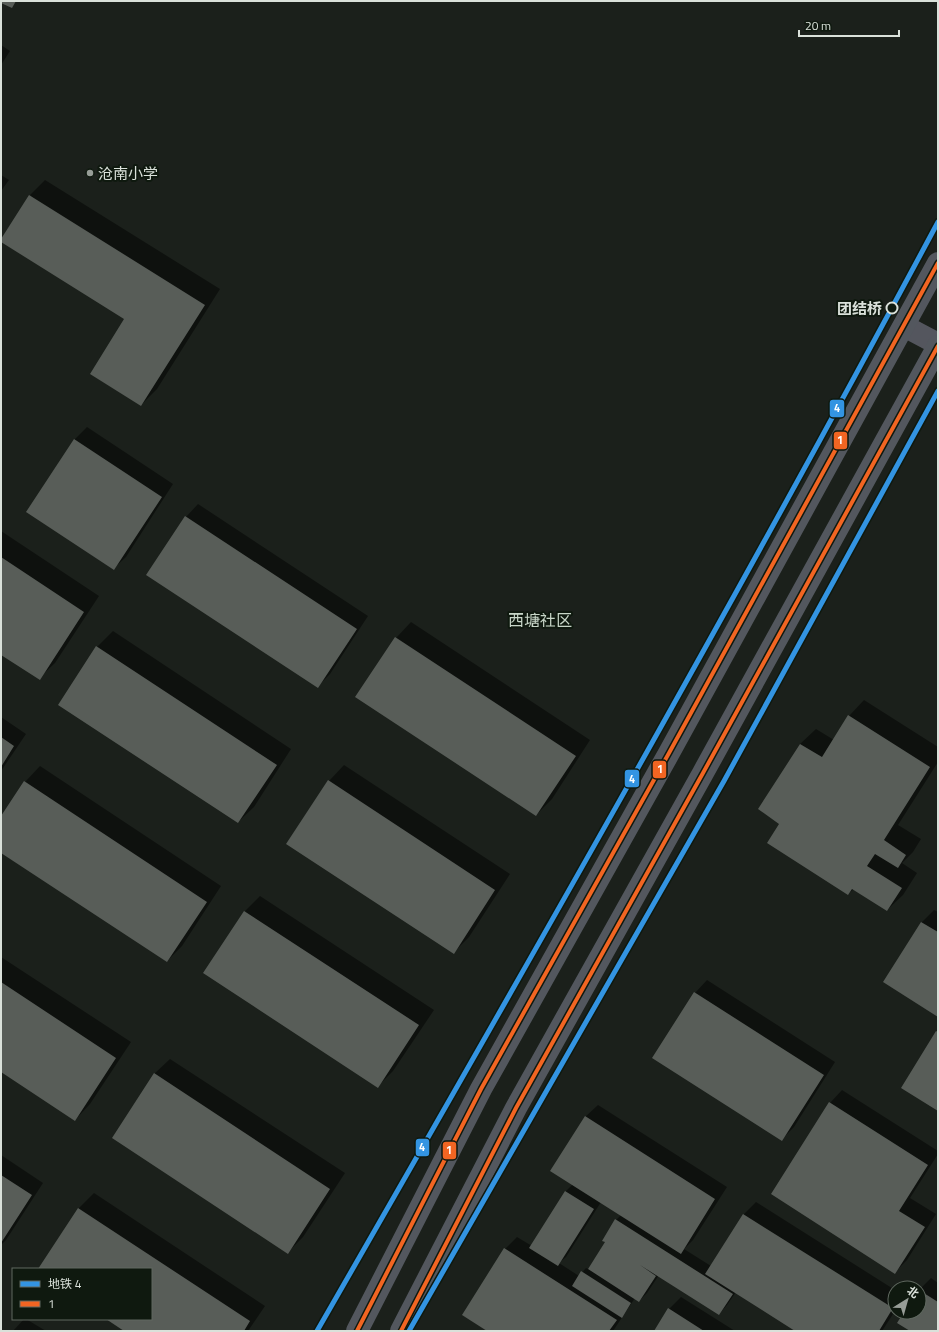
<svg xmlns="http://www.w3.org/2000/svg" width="939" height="1332" font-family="'Titillium Web','Noto Sans SC',sans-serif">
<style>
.shadow{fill:#0007;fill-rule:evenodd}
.building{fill:#585d58}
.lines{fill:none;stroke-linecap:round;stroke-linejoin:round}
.minor{stroke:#54565e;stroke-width:22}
.major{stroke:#53575e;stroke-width:22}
.bus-1-casing{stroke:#0f190f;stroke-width:7}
.bus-1{stroke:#f26522;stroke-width:4}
.metro-1-casing{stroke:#0f190f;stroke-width:8}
.metro-1{stroke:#3394e2;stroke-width:5}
.poi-dot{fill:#979d97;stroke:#0f190f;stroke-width:1.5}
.stop-dot{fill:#0f190f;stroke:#dae1da;stroke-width:2}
.labels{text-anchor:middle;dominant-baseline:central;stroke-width:4;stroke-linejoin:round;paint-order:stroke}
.poi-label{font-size:15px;fill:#dae1da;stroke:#0f190f;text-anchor:start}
.stop-label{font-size:15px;font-weight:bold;fill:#dae1da;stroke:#0f190f;text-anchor:end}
.neighbourhood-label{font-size:16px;fill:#c8d6c8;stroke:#0f190f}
.line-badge{stroke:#0f190f;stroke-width:1.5}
.badge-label{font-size:11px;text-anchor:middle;font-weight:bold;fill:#fff}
</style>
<rect width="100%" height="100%" fill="#1b201b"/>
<!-- shadow -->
<path class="shadow" d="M1,45L10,51L1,65Z
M1,175L9,180L1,191Z
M45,180L220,289L157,389L141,405L126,318L30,195Z
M87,427L173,484L126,557L113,569L27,512L75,439Z
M198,504L368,616L330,674L318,686L186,517Z
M1,531L99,596L55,663L39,678L1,653Z
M411,622L590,740L552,799L536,815L396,638Z
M113,631L291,749L254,807L238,822L97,647Z
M864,700L938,747V762L898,825L921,839L913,852L902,863L917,873L903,895L887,910L854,889L848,894L781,823L800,744L816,729L834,740L849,716Z
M1,717L26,734L1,771Z
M344,765L510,874L469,937L454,952L288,844L329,781Z
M40,766L221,886L182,946L167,961L1,852V818L25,782Z
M260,896L434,1010L393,1071L377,1087L245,911Z
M934,910L938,912V1016L884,982L922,922Z
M1,957L131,1042L90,1104L75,1120L1,1071Z
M707,980L835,1062L794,1127L782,1139L654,1058L695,993Z
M170,1059L345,1173L303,1237L288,1252L154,1074Z
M842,1090L938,1151V1154L910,1198L936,1214L907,1260L895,1272L773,1193L830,1103Z
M598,1105L727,1187L693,1240L684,1249L711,1266L744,1214L756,1202L895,1290V1311L882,1331H797L736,1292L727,1305L719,1314L659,1275L647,1293L639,1301L635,1298L613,1331H489L463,1315L505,1249L517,1237L532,1246L566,1191L573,1184L585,1117ZM601,1202L621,1215L616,1220L606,1242L588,1269L586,1268L579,1276L559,1263L566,1257Z
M1,1155L43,1183L6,1240L1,1245Z
M94,1193L265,1306L248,1331H126L107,1319H151V1269H39L78,1209Z
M931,1278L938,1283V1331H912L905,1312H919V1290Z
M681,1297L735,1331H655L669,1309Z
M24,1319H26L46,1331H13Z"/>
<!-- building -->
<path class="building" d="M1,1H16L12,8L1,3Z
M29,195L205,305L141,406L90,374L124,319L1,242V239Z
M74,439L162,497L114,570L26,512Z
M185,516L357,629L318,688L146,575Z
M1,557L84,612L40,680L1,655Z
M395,637L576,756L536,816L355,697Z
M96,646L277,765L238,823L58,705Z
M848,715L930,767L884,840L906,855L898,868L875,854L867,866L902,888L887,911L852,889L848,895L767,843L779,824L758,809L800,744L822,757Z
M1,737L14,746L1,767Z
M328,780L495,890L454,954L286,844Z
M24,781L207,902L167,962L1,853V816Z
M244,911L419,1025L378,1088L203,973Z
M921,922L938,932V1017L883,982Z
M1,982L116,1058L75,1121L1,1072Z
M694,992L824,1075L782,1141L652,1058Z
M936,1031L938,1032V1111L901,1088Z
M154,1073L330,1189L288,1254L112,1138Z
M829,1102L928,1165L899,1211L925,1227L895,1274L771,1194Z
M585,1116L715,1199L681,1254L550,1171Z
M1,1175L32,1195L1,1243Z
M565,1191L594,1209L558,1266L529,1248Z
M78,1208L250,1321L244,1331H124L106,1319H151V1269H38Z
M743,1214L893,1308L879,1331H795L705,1274Z
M615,1219L733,1294L719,1315L640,1265L656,1276L639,1302L588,1269L605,1242L602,1241Z
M504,1248L617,1320L609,1331H487L462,1315Z
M581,1271L631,1303L622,1318L572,1286Z
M919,1290L938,1302V1331H910L897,1323L904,1312H919Z
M668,1308L704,1331H654Z"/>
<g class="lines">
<!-- minor -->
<path class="minor" d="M904,326L938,344"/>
<!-- major -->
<path class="major" d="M357,1331L481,1089L669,753L938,263
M401,1331L516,1108L703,773L938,346"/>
<defs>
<path id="bus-1" d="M357,1331L481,1089L669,753L938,263
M401,1331L516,1108L703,773L938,346"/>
</defs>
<!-- bus-1 casing -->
<use href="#bus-1" class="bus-1-casing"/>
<!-- bus-1 -->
<use href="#bus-1" class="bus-1"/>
<defs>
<path id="metro-1" d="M317,1331C528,964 738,596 938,222
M409,1331L724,781L938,391"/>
</defs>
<!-- metro-1 casing -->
<use href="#metro-1" class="metro-1-casing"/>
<!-- metro-1 -->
<use href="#metro-1" class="metro-1"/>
</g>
<!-- markers -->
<circle class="poi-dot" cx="90" cy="173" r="4"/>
<circle class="stop-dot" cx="892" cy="308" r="5.5"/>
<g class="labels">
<!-- poi labels -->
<g class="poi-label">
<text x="98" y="173">沧南小学</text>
</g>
<!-- stop labels -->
<g class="stop-label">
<text x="882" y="308">团结桥</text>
</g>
<!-- neighbourhood labels -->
<g class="neighbourhood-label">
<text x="540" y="620">西塘社区</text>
</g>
</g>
<g class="line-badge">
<rect x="829" y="399" width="16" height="19" rx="4" fill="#3394e2"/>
<rect x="833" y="431" width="15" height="19" rx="4" fill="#f26522"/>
<rect x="652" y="760" width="15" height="19" rx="4" fill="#f26522"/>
<rect x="624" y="769" width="16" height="19" rx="4" fill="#3394e2"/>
<rect x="415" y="1138" width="15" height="19" rx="4" fill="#3394e2"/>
<rect x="442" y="1141" width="15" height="19" rx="4" fill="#f26522"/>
</g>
<g class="badge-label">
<text x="837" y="412">4</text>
<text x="840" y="444">1</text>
<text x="660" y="773">1</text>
<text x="632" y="783">4</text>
<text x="422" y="1151">4</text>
<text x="449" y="1154">1</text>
</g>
<!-- border -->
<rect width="939" height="1332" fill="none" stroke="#dae1da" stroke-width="4"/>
<!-- legend -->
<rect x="12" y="1268" width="140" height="52" fill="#0f190f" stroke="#606960"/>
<rect x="20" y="1281" width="20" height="6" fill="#3394e2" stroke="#606960"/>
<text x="48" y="1288" font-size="12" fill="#dae1da">地铁 4</text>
<rect x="20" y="1301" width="20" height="6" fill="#f26522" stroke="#606960"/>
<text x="48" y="1308" font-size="12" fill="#dae1da">1</text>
<!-- north arrow -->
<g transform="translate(907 1300) rotate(37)"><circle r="19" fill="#0f190f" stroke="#606960"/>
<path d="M0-3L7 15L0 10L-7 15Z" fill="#979d97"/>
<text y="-6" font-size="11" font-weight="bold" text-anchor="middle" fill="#dae1da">北</text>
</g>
<!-- scale -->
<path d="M799 30v6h100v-6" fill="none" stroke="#dae1da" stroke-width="2"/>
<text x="805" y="30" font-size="12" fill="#dae1da" stroke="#0f190f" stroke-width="3" paint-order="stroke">20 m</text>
</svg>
